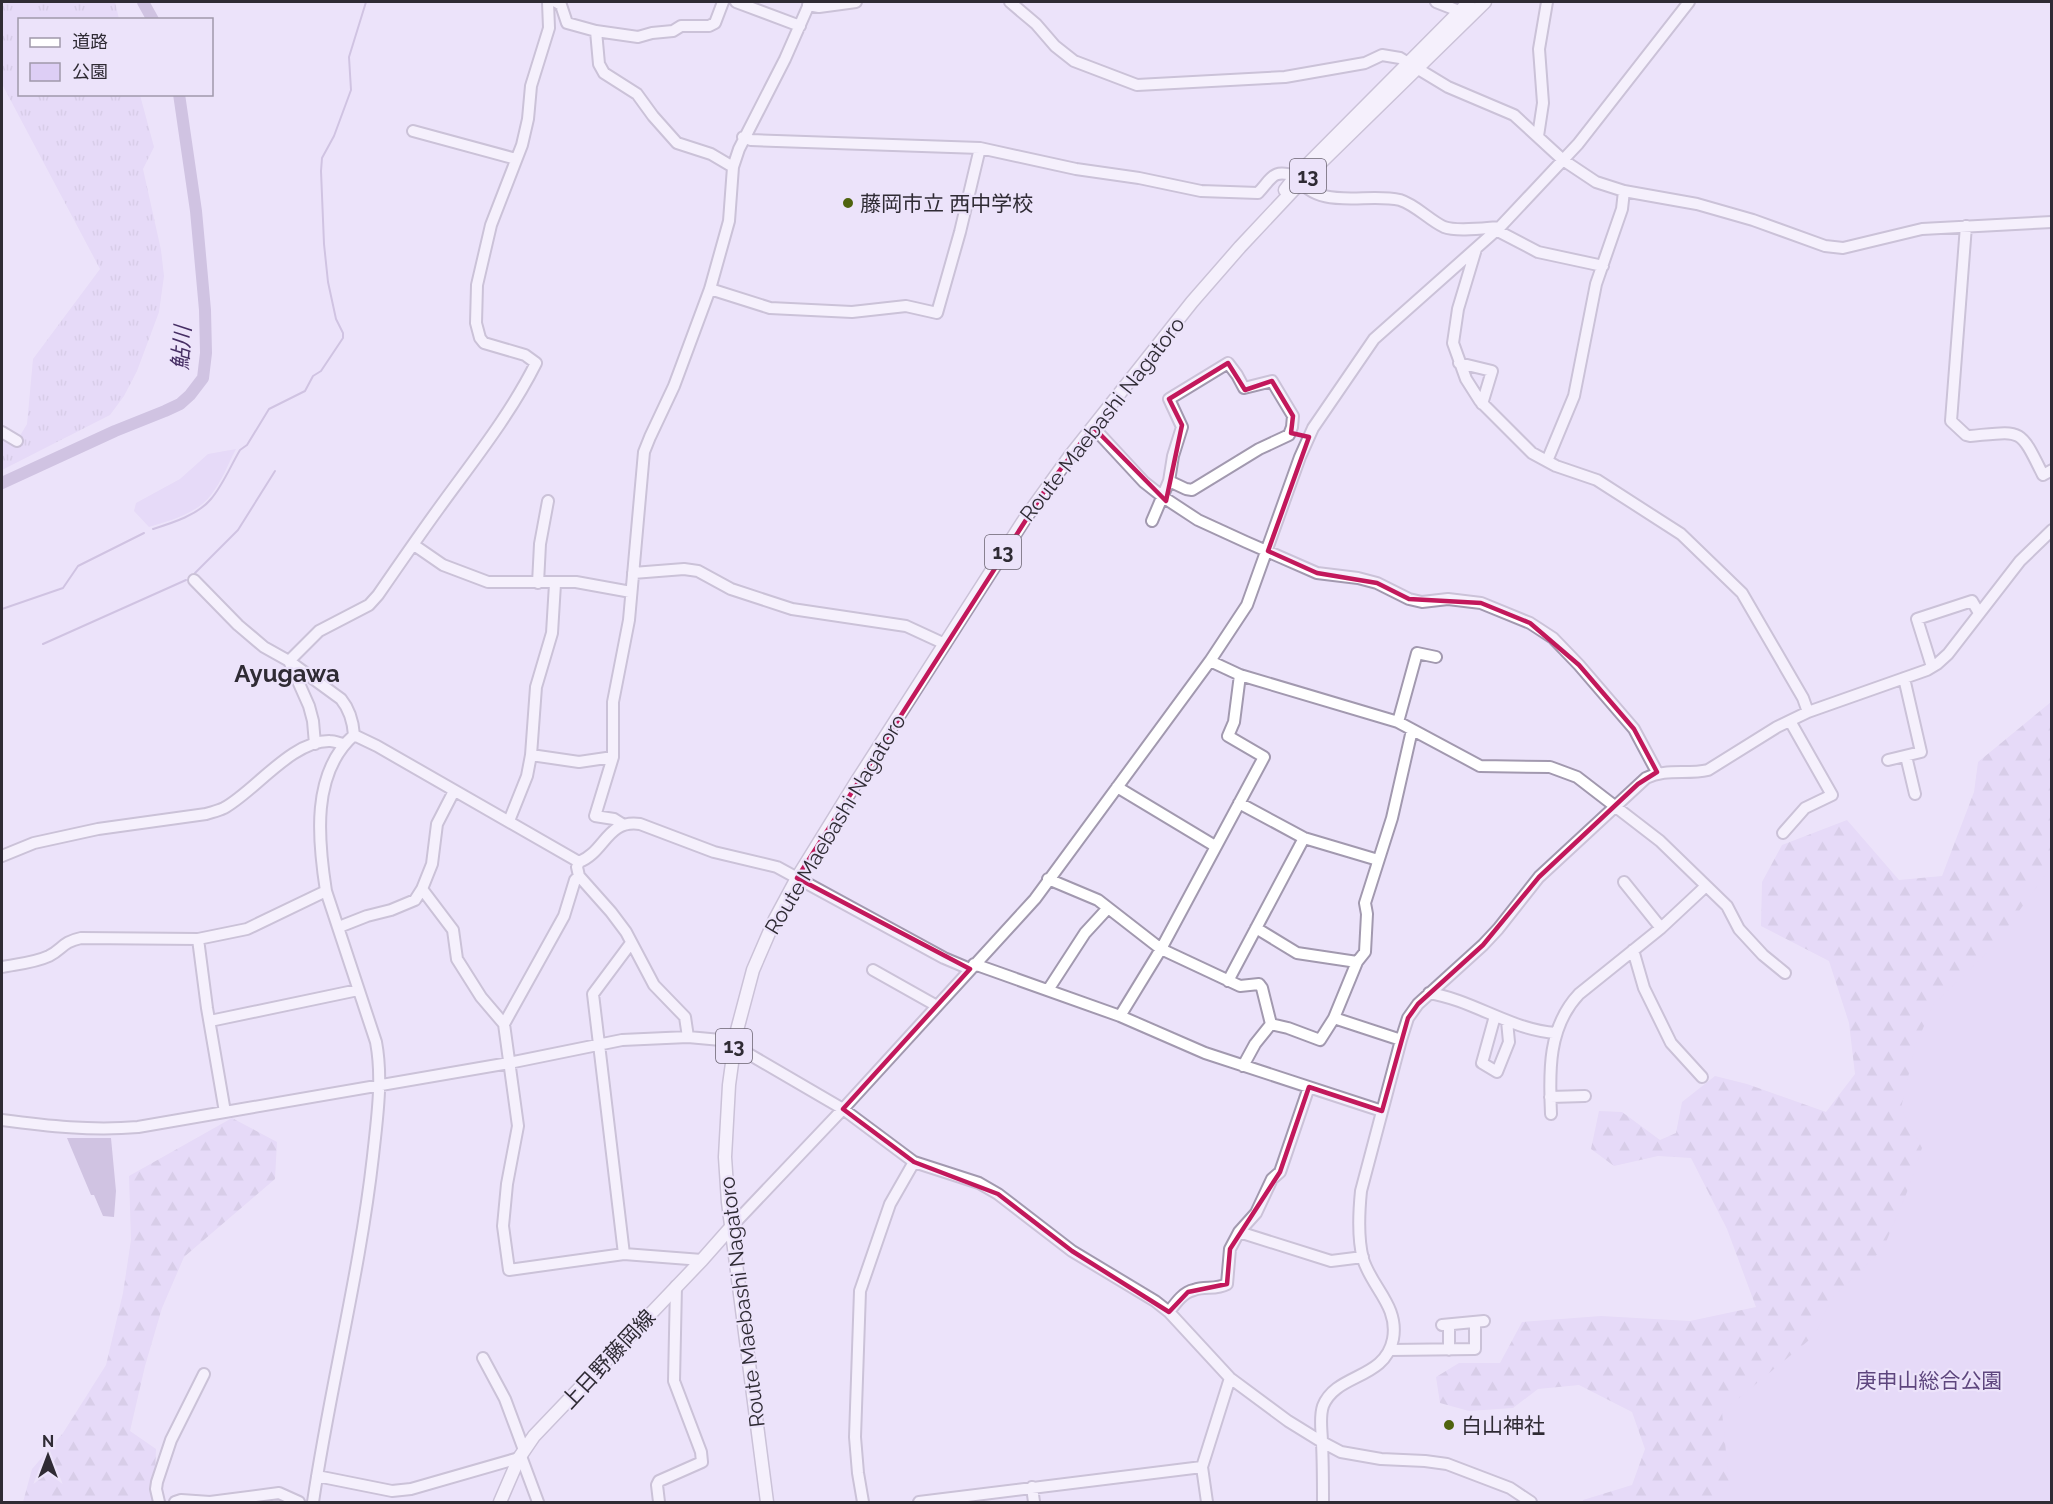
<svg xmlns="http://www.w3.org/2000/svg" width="2053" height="1504" font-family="Raleway,'Noto Sans JP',sans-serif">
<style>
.grass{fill:url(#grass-tufts)}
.forest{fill:url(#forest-firs)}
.park{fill:#ddcef5}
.water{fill:#ad9cc6}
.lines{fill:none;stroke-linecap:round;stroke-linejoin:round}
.stream{stroke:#ad9cc6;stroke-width:2}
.river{stroke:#ad9cc6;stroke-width:12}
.minor-casing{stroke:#a299af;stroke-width:14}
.major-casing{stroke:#a299af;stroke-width:15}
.minor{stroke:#fff;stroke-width:10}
.major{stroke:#fff;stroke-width:12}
.marked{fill:none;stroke:#c2185b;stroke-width:4.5;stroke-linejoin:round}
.poi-dot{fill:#4f630e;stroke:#ece3fa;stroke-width:2}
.labels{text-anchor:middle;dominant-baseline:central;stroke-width:4.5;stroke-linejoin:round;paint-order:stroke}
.shield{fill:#ece3fa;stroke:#68626f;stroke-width:1.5}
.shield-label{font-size:20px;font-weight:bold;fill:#2f2b34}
.poi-label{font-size:21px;fill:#2f2b34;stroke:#ece3fa;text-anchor:start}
.street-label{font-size:21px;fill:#2f2b34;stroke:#ece3fa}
.park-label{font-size:21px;fill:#5e467e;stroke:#ece3fa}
.water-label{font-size:22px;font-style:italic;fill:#462e64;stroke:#ece3fa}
.quarter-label{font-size:24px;font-weight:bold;fill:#2f2b34;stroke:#ece3fa}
</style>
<defs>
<pattern id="grass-tufts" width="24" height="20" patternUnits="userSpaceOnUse" patternTransform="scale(1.5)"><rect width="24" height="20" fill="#ddcef5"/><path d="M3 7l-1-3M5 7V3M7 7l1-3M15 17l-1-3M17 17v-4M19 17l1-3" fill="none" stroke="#beb1d3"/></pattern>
<pattern id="forest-firs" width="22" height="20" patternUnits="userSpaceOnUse" patternTransform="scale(1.5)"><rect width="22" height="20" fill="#ddcef5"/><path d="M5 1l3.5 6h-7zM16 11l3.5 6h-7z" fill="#beb1d3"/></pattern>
</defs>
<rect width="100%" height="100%" fill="#ece3fa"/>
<!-- grass -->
<path class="grass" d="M2,2H115L119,19L20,20V94L140,95L154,147L143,169L161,250L164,276L159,312L137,371L124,396L110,415L2,470V436L15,444L27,424L33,359L100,269L2,84Z"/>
<!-- forest -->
<path class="forest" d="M2051,702V1502H1583V1500L1632,1485L1645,1449L1632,1412L1579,1385L1538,1389L1513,1408L1469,1411L1440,1403L1436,1377L1459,1363H1500L1522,1322L1601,1316L1690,1321L1756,1307L1727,1229L1691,1158L1658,1156L1614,1166L1591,1149L1599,1111L1622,1112L1660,1140L1676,1133L1682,1102L1715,1076L1747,1084L1826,1112L1855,1074L1849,1023L1829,961L1761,926L1762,882L1782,845L1847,820L1899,880L1942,876L1974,792L1978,762Z
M232,1118L277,1142L275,1179L184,1257L162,1308L145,1366L130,1431L156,1449L154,1502H23L32,1469L63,1433L106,1365L123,1293L131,1240L129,1176Z"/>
<!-- park -->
<path class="park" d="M236,449C228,464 222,481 211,495C198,513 169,521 149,527L134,511L136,503L180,479L208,454Z
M2051,862V1502H1743L1730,1493L1722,1412L1814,1336L1833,1297L1883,1249L1907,1192L1922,1148L1901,1108L1915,1047L1933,1005L1993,947L2048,871Z"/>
<!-- water -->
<path class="water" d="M67,1138H111L116,1191L114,1217L103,1216L94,1195H91Z"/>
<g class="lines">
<!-- stream -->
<path class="stream" d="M153,529C172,523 198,515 211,499C223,485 231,465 240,450L247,445L269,409L305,391L313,376L321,371L343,338V333L336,319L328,282L324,244L321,171L322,158L334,136L351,90L349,57L366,2
M195,573L238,530L275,471
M2,609L63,588L78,566L144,533
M43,644L186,580"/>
<!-- river -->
<path class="river" d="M143,2L153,20
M2,483L115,431L165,411L180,404L190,395L203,378L206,353L205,310L196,211L179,94"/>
<defs>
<path id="minor" d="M556,2L561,5L567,23L596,31L599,64L604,73L637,94L653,116L677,143L711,154L733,167
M736,2L800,26
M1010,2L1036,24L1055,46L1074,61L1137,85L1285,77L1365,63L1382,55L1400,58L1448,87L1514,115L1563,160L1596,182L1624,191L1697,204L1753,220L1825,246L1843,248L1922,229L2052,222
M1436,2L1459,11
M808,5L819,7L856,2
M596,31L638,37L652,33L673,31L681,26H709L715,23L723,2
M413,131L516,159
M1538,136L1543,103L1539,49L1547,2
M743,137L751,140L980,148L1076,169L1139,178L1201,191L1258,193C1273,177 1272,169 1296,176C1319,212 1366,192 1400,200C1416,205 1429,220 1444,227C1457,232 1485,228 1500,227
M1966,226L1951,421L1966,435L1970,436C2023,431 2019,427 2043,475L2052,470
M1496,230L1538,252L1603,266
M1476,249L1458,309L1453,343L1466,379L1480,401L1532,453L1556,466L1597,480L1681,534L1742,593L1803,698L1808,712
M710,289L770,308L852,312L906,306L937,313L960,232L980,148
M1459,363L1492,371L1482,404
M1093,427L1144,482L1163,497L1198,520L1246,542L1317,573L1358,578L1377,583L1409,599L1422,602L1448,599L1481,603L1530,623L1553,638L1579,665L1634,729L1657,772
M2,432L17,441
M1547,461L1574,396L1596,284L1622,209L1624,191
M1152,521L1169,481L1173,456L1182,427L1169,399L1228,363L1237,375L1244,388L1272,381L1293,416L1292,427L1289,435L1259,449L1192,490L1186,489L1169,481
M414,545L443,565L488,582H576L631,592
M633,573L684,569L698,571L731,589L792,609L906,626L945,644
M194,580L238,625L264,647L289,661L341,699C350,710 353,721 354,735
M538,583L540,544L548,501
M1210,661L1240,675L1398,722L1480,766L1550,767L1577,777L1660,841L1727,906L1739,929L1763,955L1785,973
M1932,667L1917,619L1972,601L1979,613
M1398,722L1417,653L1436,657
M354,735L377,746L579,862
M315,744L313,721L309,706L289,661L319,631L369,605L378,595C398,566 418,537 439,508C473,461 510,415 536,363L525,355L484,343L480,338L476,323L477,285L491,225L522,145L528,119L531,86L549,28L548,2
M531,755L579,762L613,757
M1906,756L1915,794
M1888,760L1921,752L1904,678
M1117,787L1215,846
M1239,803L1304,838L1378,860
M509,821L527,776L531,755L536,687L552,633L555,584
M622,824L614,819L595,816L613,757V702L629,620L644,452L650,437L674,386L710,289L729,221L733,167L739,149L785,59L810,2
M1783,833L1805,808L1832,795L1790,721
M2,856L34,843L98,829L206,814C212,812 218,811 224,808C254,792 292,740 330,741C334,741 339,743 343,744
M579,862C605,852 607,819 640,824L714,852L777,867L944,958L970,969
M579,862L577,867L579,876L611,912L626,932L654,985L685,1017L688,1037
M1048,879L1098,900L1161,949L1240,986L1259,984L1262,988L1271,1024
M1624,882L1661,928
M422,889L453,930L457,959L481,997L504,1024L518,1126L507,1184L503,1226L509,1270L624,1254L702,1260
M339,927L367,916L391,910L415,900L422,889L432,864L437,824L454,791
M1256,928L1297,953L1357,962
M198,939L207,1008L225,1112
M1633,950L1644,988L1671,1043L1702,1077
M974,964L1120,1016L1205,1053L1382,1111
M2,967C17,964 34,963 49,956C63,949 62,942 81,938L198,939L247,929L326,891
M873,970L937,1006
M1228,981L1304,838
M1048,990L1085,933L1108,908
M1429,993C1473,1000 1511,1030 1556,1033
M1120,1016L1161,949L1264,757L1228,736L1234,722L1240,675
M1495,1016L1482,1063L1497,1072L1509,1042L1507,1021
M1334,1018L1401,1040
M210,1021L358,990
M504,1024L564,916L575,880L579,876
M1271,1024L1288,1028L1320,1040L1334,1018L1357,962L1365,952L1367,914L1365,903L1392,818L1412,730
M1243,1066L1255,1044L1271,1024
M1550,1097L1585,1096
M1551,1114C1549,1071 1548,1027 1579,994L1661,928L1706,886
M2,1120C47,1126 92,1131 138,1127L509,1063L622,1040L688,1037L721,1040L747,1053L843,1109L914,1162L979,1183L998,1194L1072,1251L1155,1301L1169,1312L1230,1378L1288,1421L1322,1442L1341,1452L1381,1459L1425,1461L1447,1464L1510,1488L1531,1502
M732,1226L843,1109L1035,899L1210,661L1247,605L1300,457L1313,428L1374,339L1500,227L1578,144L1689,2
M1239,1232L1331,1261L1363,1257
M624,1254L593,994L631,943
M1169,1312C1175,1304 1183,1292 1194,1290C1205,1286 1216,1290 1227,1284L1230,1249L1239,1232L1256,1213L1272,1179L1280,1172L1309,1087
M1442,1325L1484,1321
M1449,1325V1350
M1390,1350L1475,1349V1322
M483,1358L505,1399L524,1450
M317,1476L392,1491L411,1489L519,1458L522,1459L538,1502
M1032,1487L1034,1502
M159,1502L156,1489L157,1482L171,1440L204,1374
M175,1502L181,1500L210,1502L279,1493L299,1502
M313,1502C330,1387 360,1272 373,1156C377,1119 383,1079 376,1042L326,891C318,840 311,773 354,735
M659,1502L657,1485L659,1481L702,1462L701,1452L674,1381L676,1286
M863,1502L858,1473L855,1437L860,1291L890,1204L914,1162
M919,1502L1202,1467
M1207,1502L1202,1467L1230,1378
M1323,1502C1323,1483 1323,1463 1322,1443C1322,1431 1319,1418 1323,1406C1336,1373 1385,1380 1393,1339C1399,1306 1372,1288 1363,1259C1358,1240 1359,1211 1361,1191L1401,1040L1408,1018L1418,1004L1483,945L1498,929L1539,877L1646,778C1666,768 1687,775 1708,770L1777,727L1808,712L1927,670L1937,664L1948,654L2020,561L2052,530"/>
<path id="major" d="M1285,190L1296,176L1469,2
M500,1502L519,1458L534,1436L702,1260L732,1226
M767,1502L728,1202L725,1157L729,1085L736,1034L753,970L775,919L797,878L855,784L1026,517L1070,456L1192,302L1240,247L1300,183L1485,2"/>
</defs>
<!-- minor casing -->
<use href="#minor" class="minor-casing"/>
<!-- major casing -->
<use href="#major" class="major-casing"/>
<!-- minor -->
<use href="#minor" class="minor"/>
<!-- major -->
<use href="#major" class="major"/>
</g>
<!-- marked area -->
<path d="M0 0H2053V1504H0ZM1228,363L1245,390L1272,381L1293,416L1291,433L1309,437L1268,551L1317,573L1377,583L1409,599L1481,603L1530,623L1579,665L1634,729L1657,772L1638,784L1539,877L1483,945L1418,1004L1408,1018L1382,1111L1309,1087L1280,1172L1230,1249L1227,1284L1188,1292L1169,1312L1072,1251L998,1194L914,1162L843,1109L970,969L797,878L1047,487L1093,427L1166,501L1182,425L1169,399Z" fill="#ece3fa" fill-opacity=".55" fill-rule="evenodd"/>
<path class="marked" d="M1228,363L1245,390L1272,381L1293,416L1291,433L1309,437L1268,551L1317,573L1377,583L1409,599L1481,603L1530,623L1579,665L1634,729L1657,772L1638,784L1539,877L1483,945L1418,1004L1408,1018L1382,1111L1309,1087L1280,1172L1230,1249L1227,1284L1188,1292L1169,1312L1072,1251L998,1194L914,1162L843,1109L970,969L797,878L1047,487L1093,427L1166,501L1182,425L1169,399Z"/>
<!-- markers -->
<g class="poi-dot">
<circle cx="848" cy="203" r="6"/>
<circle cx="1449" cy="1425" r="6"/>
</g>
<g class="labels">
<!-- shield labels -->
<g class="shield">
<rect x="1290" y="159" width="36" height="34" rx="4.5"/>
<rect x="985" y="535" width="36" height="34" rx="4.5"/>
<rect x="716" y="1029" width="36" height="34" rx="4.5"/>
</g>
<g class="shield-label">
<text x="1308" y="176">13</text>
<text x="1003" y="552">13</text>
<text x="734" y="1046">13</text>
</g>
<!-- poi labels -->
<g class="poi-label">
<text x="860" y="203">藤岡市立 西中学校</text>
<text x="1461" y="1425">白山神社</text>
</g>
<!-- street labels -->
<g class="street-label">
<text transform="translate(1102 419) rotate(-52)">Route Maebashi Nagatoro</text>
<text transform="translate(835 824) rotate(-59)">Route Maebashi Nagatoro</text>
<text transform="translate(742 1302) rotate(-97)">Route Maebashi Nagatoro</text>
<text transform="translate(608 1359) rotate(-47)">上日野藤岡線</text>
</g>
<!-- park labels -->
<g class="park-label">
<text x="1929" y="1380">庚申山総合公園</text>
</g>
<!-- water labels -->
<g class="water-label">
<text transform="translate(181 348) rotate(-86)">鮎川</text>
</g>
<!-- quarter labels -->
<g class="quarter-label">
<text x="287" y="673">Ayugawa</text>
</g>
</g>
<!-- border -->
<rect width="2053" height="1504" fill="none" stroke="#2f2b34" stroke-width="6"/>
<!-- legend -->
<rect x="18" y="18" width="195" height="78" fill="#ece3fa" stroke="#a099ab" stroke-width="1.5"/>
<rect x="30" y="38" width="30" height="9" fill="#ffffff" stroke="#a099ab" stroke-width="1.5"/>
<text x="72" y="48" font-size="18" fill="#2f2b34">道路</text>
<rect x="30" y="63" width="30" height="18" fill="#ddcef5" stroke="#a099ab" stroke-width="1.5"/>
<text x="72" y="78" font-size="18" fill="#2f2b34">公園</text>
<!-- north arrow -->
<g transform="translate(48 1456)" stroke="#ece3fa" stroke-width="4.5" paint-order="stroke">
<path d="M0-4.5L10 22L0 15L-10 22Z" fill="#2f2b34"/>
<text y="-9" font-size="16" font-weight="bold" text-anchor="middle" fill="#2f2b34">N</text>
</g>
</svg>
